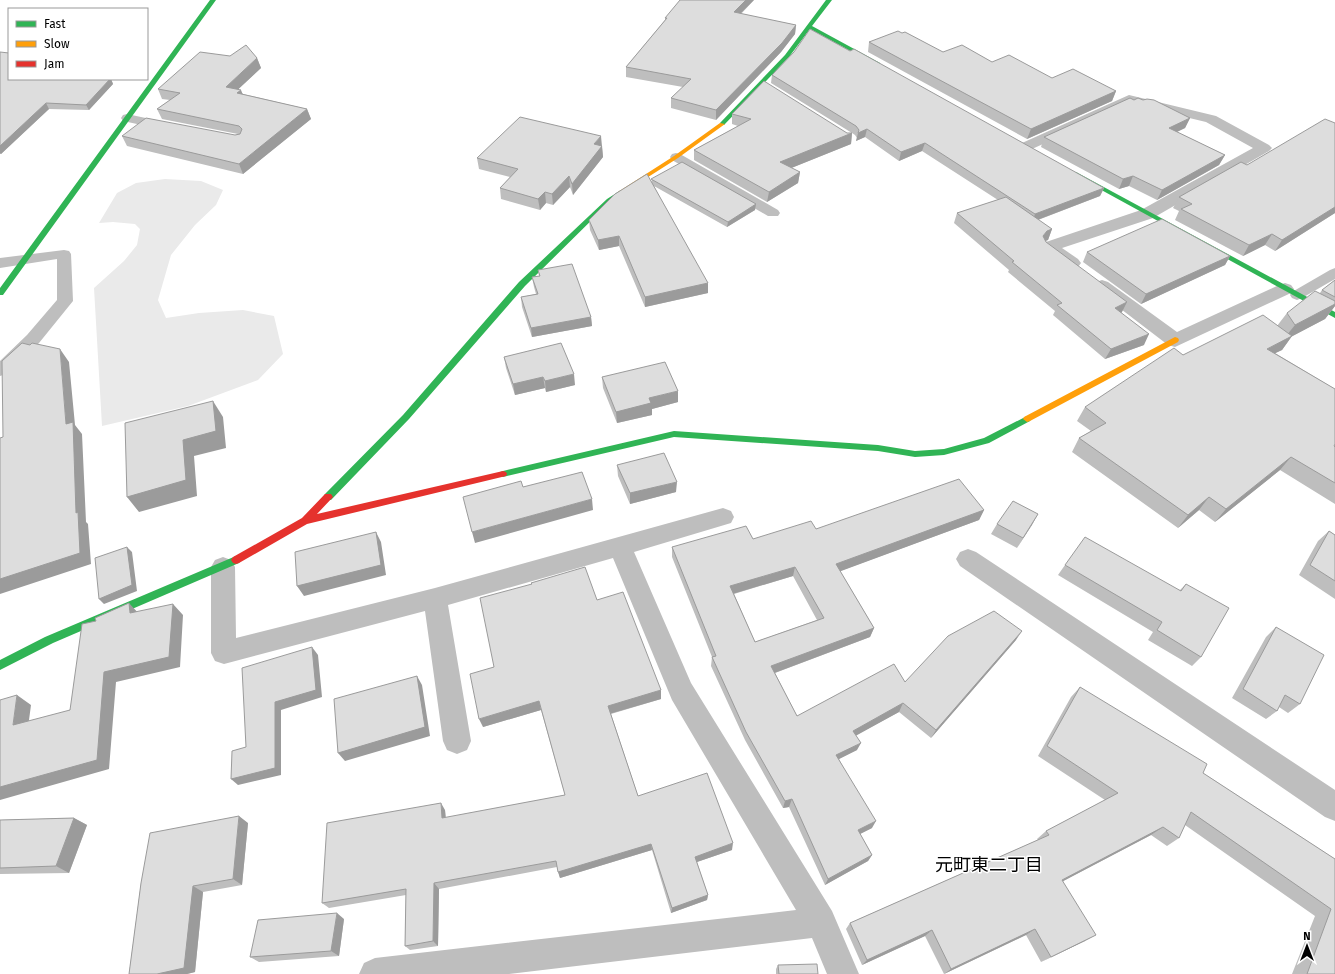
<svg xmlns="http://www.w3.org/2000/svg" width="1335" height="974" font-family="'Fira Sans','Noto Sans JP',sans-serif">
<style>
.green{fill:#eaeaea}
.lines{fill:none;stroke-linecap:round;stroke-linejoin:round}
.lane{fill:#bebebe;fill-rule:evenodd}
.street{fill:#bebebe;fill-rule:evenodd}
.fast{fill:#30b455;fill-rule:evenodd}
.slow{fill:#ff9f0a;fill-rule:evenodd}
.jam{fill:#e5322d;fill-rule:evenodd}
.wall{fill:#bebebe;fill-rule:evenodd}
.shaded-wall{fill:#9b9b9b}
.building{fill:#ddd;stroke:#9b9b9b;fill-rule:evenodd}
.labels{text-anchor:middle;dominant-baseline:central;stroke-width:3;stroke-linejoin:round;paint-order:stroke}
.near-neighbourhood-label{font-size:18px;fill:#000;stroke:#fff}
</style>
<rect width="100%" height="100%" fill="#fff"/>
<!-- green -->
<path class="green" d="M165,179L201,181L223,190L216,205L195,225L171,255L158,300L166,318L199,313L243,310L274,316L283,354L258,380L188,406L102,426L94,288L124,261L137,245L140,229L135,224L113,222L99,223L117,193L136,183Z"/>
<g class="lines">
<!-- lane -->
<path class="lane" d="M127,114L169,123L171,126L169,129L165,130L123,121L121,118L123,115Z
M676,153L680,154L778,210L780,213L778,216H768L672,160L670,157L672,154Z
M64,250L69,251L71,254L73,301L39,343L6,374L0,376V361L27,335L57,300V259L0,268V258Z
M1335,268V279L1302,298L1297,300L1292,298L1290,295L1292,292L1330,270Z"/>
<!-- street -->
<path class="street" d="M1129,95L1216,116L1269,145L1272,148L1269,151L1153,218L1062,248L1078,259L1081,263L1078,267C1065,270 1054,258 1043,251L1040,247L1043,243L1141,210L1253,148L1206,122L1131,104L1032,149L1027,151L1022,149L1019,146L1022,143Z
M1102,280L1108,282L1177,332L1279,285L1285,283L1291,285L1294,289L1291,293L1175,347L1168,345L1096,290L1093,286L1096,282Z
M723,508L731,511L734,517L731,523L634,552L691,683L832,911L859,974H827L812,938L509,974H359L364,963L375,958L796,910L672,700L613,558L448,605L471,741L467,750L457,754L447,750L443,741L425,611L224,664L215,661L211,653V567L215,560L223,557L231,560L235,567L236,638L435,588Z
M968,549L976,552L1335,790V821L1325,817L960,566L956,559L960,552Z"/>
<!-- fast -->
<path class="fast" d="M210,0H216L3,295H0V288Z
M826,0H832L812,26L880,63V65H876L810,29L789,57L724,125H720V123L785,55Z
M1076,172L1335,312V318L1074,175L1073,174Z
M621,190L624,192L623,193L611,201L525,286L409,419L331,500H325L323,497L325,494L403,415L519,282L607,199Z
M1027,416L1031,419L1030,421L989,443L944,455L915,457L878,451L674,437L503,477L500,476L499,474L500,472L503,471L674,431L878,445L915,451L944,449L984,438Z
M236,556L239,557L241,560L239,563L53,643L0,670V660L45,637Z"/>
<!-- slow -->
<path class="slow" d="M720,123L725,124L678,158L623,193L621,194L618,192L674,156Z
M1175,337L1178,338L1179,340L1178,342L1030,421L1027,422L1023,419L1024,417Z"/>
<!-- jam -->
<path class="jam" d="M503,471L506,472L507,474L506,476L307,524L239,563L236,564L233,563L231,560L233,557L302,518L325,494H331L333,497L317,514Z"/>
</g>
<!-- wall -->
<path class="wall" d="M754,0L741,14L796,25L795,34L781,52L716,120L671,108V98L683,87L626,77V67L665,20V18Z
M869,42L943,52L992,62L1052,78L1116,91L1112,101L1027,139L868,52Z
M0,52L9,79H111L113,84L89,110L49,109L1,154H0Z
M230,56L257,58L261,68L238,89L243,94L307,109L311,119L243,174L127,146L122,136L235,135L238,134L162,119L157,109L170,100L162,99L158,89Z
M772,75L1104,188L1100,196L1038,220L1052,229L1048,240L1045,241L1046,242L1122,312V313L1144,345L1105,359L1053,315L1055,311L1008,272L1009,270L954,223L957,213L998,200L922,151L899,161L865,137L856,141L857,138L855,135L852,133L851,144L791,168L800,172L798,183L767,202L694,160V150L738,126L732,124V114L847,133H852L771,83Z
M1134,100H1143L1190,118L1185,128L1177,132L1225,155L1219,165L1157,200L1129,186L1119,189L1041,147L1044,137Z
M1335,123V213L1275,251L1265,245L1243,256L1175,220L1179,211L1173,208L1179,197L1247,165Z
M601,146H602L603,157L573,195L570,187L553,205L546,203L540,210L501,199L500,188L510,177L479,169L477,158Z
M651,179L756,204L755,210L727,227L654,186L708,293L645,307L619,246L599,250L590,230L589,220L652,181Z
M1087,252L1230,256L1225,265L1141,304L1083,262Z
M538,270L591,317L592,326L532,337L522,307L521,297L536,294L534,287L532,277L539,276Z
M1335,280V306L1325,319L1292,336L1282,350L1275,353L1335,389V504L1280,470L1215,522L1199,510L1178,528L1072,452L1079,438L1091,431L1077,421L1085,407L1183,355L1277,326L1287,313L1320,293L1322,290Z
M504,357L575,385L546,392L545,388L515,395L506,368Z
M602,377L678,402L652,409V415L617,423L603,388Z
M617,465L676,492L630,504L618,476Z
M984,510L979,520L840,571L874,628L870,637L775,673L797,716L905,682L1016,640L931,738L899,712L856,735L857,750L839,759L872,828L860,834L872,855L868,861L825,885L789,807L783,808L745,740L711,666L712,657L672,557V547L753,539L816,529ZM793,576L817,620L755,642L734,594Z
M1038,514L1017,548L991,534L997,524Z
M1329,531L1335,535V599L1299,575L1318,541Z
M1065,565L1180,590L1186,584L1201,657L1192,666L1148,640L1153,632L1058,575Z
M597,600L661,699L611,714L638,796L732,850L697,862L708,895L707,900L671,913L652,850L560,878L557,867L439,889L438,946L410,950L405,946L406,895L329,908L322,903L445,810L446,818L565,795L541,710L483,727L494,667Z
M1276,627L1300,704L1288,713L1279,707L1277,711L1266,719L1232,698L1266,637Z
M1080,687L1203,773L1335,859V974H1292L1315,916L1185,825L1179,838L1167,846L1151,835L1063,881L1085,941L1041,962L1026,935L944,974L925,936L862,965L846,929L850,923L1038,840L1037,839L1046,831L1105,800L1038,756L1071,697Z
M74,818L87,825L69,873L0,874V820Z
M248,823L242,885L203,892L195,972L187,974H129L141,883Z
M344,919L339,956L259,962L250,957Z
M778,965L818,974H776V969Z"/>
<!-- shaded-wall -->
<path class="shaded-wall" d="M746,0H754L733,21L734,12Z
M796,25L795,34L781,52L716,120V110Z
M257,58L261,68L230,97L226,87Z
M110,79H111L113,84L89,110L86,105Z
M241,90L245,100L237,93Z
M1116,91L1112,101L1027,139L1031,129Z
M46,103L49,109L1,154L0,153V146Z
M307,109L311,119L243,174L239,164Z
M1190,118L1185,128L1164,138L1169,128Z
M867,129L865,137L856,141L858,133Z
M852,133L851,144L779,173L780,162Z
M601,136L603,157L573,195L572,184L594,144Z
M925,143L922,151L899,161L901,152Z
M1225,155L1219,165L1157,200L1162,190Z
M800,172L798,183L767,202L769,192Z
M569,176L570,187L553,205L552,194Z
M1133,176L1129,186L1119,189L1123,179Z
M1104,188L1100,196L1032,222L1035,214Z
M545,192L546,203L540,210L538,199Z
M756,204L755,210L727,227L728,222Z
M1335,207V213L1275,251L1282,240Z
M1052,229L1048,240L1043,242V236L1047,231Z
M1272,234L1265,245L1243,256L1249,245Z
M619,236V246L599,250L598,240Z
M1230,256L1225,265L1141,304L1146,294Z
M708,283V293L645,307V297Z
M1127,302L1122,312L1110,318L1115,308Z
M1335,304V306L1325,319L1289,338L1292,336L1282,350L1257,362L1267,349L1282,341L1295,325Z
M591,317L592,326L532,337L531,328Z
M1149,334L1144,345L1105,359L1111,349Z
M60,349L69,362L75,425L82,434L86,522L88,524L91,564L0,594V579L76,513L66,424Z
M574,374L575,385L546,392L545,381Z
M543,377L545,388L515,395L513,384Z
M678,391V402L652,409V415L617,423L616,412L649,398Z
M213,401L223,417L226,448L194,456L197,496L139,512L127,497L183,440Z
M1291,457L1280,470L1215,522L1226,509Z
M677,482L676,492L630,504V493Z
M1209,497L1199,510L1178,528L1188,515Z
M592,499L593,510L475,543L472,532Z
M984,510L979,520L833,574L836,564Z
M1038,514L1032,525L1017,548L1023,538Z
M376,532L381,542L386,575L304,596L297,586Z
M127,547L132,552L137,591L104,604L99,599Z
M795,567L793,576L729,595L730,586Z
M129,603L140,615L130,613Z
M173,604L183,615L180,667L116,682L109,769L0,800V787L104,672Z
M874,628L870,637L769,675L771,666Z
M1022,631L1016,640L931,738L936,730Z
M312,647L318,655L322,697L281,710V775L238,785L231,779L275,702Z
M417,676L422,685L430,736L345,761L338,753Z
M661,690V699L609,714L608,706Z
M17,695L31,705L27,735L13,725Z
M539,701L541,710L483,727L479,719Z
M903,703L899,712L850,739L853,731Z
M861,743L857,750L833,762L836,755Z
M792,799L789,807L783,808L785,801Z
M441,803L445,810L446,825L442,818Z
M239,816L248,823L242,885L233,879Z
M74,818L87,825L69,873L56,866Z
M876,821L872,828L854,837L858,830Z
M1163,827L1151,835L1052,887L1062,880Z
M733,843L732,850L694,863L695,857Z
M651,844L652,850L560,878L558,872Z
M872,855L868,861L825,885L828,879Z
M434,883L439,889L438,946L433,941Z
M193,886L203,892L195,972L187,974H157Z
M708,895L707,900L671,913L672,908Z
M337,913L344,919L339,956L331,951Z
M1035,929L1026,935L944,974L951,969Z
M932,930L925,936L862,965L867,960Z
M1096,935L1085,941L1041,962L1051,957Z"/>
<!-- building -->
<path class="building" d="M680,0H746L734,12L796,25L782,43L716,110L671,98L691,79L626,67L667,18H665Z
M810,29L850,51L854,49L1104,188L1035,214L925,143L901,152L867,129L858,133L859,130L856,126L772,75L794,52Z
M898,31L902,33L905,32L943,52L962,45L992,62L1009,55L1052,78L1073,69L1116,91L1031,129L869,42Z
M246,45L257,58L226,87L241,90L237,93L307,109L239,164L122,136L146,118L235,135L240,134L242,129L239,126L157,109L180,93L158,89L200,52L230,56Z
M0,52L9,53V79H110L86,105L46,103L0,146Z
M764,81L847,133H852L780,162L800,172L769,192L694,150L751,119L732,114Z
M1130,98L1134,100L1138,98L1143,100L1147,99L1154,100L1190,118L1169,128L1225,155L1162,190L1133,176L1123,179L1044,137Z
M520,117L601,136L594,144L602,146L572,184L569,176L552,194L545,192L538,199L500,188L518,169L477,158Z
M1325,119L1335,123V207L1282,240L1272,234L1249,245L1181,209L1192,204L1179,197L1241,162L1247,165Z
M682,162L756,204L728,222L651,179Z
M647,174L708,283L645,297L619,236L598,240L589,220L615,194Z
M1006,197L1052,229L1047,231L1043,236L1046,242L1127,302L1115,308L1149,334L1111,349L1057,305L1062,303L1012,262L1014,261L957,213Z
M1162,219L1230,256L1146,294L1087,252Z
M572,264L591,317L531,328L521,297L538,294L532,277L540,276L538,270Z
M1335,280V297L1322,290Z
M1315,291L1335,301V304L1295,325L1287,313Z
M1263,315L1292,336L1267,349L1335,389V444L1334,446L1335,447V483L1291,457L1226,509L1209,497L1188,515L1079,438L1106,423L1085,407L1174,348L1183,355Z
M22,343L30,345L32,343L60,349L66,424L73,422L76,513L78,512L80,553L0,579V438L3,437L2,361Z
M561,343L574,374L545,381L543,377L513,384L504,357Z
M665,362L678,391L649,398L651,403L616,412L602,377Z
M213,401L216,431L183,440L186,480L127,497L125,423Z
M664,453L677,482L630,493L617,465Z
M582,472L592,499L472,532L463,497L521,481L523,487Z
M959,479L984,510L836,564L874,628L771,666L797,716L894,664L905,682L948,636L994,611L1022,631L936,730L903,703L853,731L861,743L836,755L876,821L858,830L872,855L828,879L792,799L785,801L746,732L712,657L716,656L672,547L746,526L753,539L811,521L816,529ZM795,567L824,618L755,642L730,586Z
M1013,501L1038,514L1023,538L997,524Z
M1329,531L1335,535V581L1310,565Z
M376,532L381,565L297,586L295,552Z
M1085,537L1181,591L1186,584L1229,608L1201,657L1157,630L1162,622L1065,565Z
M127,547L132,585L99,599L95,558Z
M585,567L597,600L623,592L661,690L608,706L638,796L707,773L733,843L695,857L708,895L672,908L651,844L558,872L556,861L434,883L433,941L405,946L406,889L322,903L327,823L441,803L442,818L565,795L539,701L479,719L470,674L494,667L480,598L532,584L531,583Z
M129,603L130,613L173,604L169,657L104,672L97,760L0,787V700L17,695L13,725L70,710L82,624L96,621L95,618Z
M1276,627L1324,655L1300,704L1285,695L1277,711L1243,689Z
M312,647L316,690L275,702V768L231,779L232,751L246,747L242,668Z
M417,676L425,727L338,753L334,699Z
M1080,687L1207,764L1203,773L1335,859V974H1307L1331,909L1191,812L1179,838L1163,827L1062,880L1096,935L1051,957L1035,929L951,969L932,930L867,960L850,923L1049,835L1046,831L1118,793L1047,746Z
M239,816L233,879L193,886L184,968L157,974H129L141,883L150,833Z
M74,818L56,866L0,868V820Z
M337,913L331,951L250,957L258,920Z
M817,964L818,974H779L778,965Z"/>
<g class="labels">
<!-- near-neighbourhood labels -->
<g class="near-neighbourhood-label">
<text x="989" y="865">元町東二丁目</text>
</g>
</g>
<!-- legend -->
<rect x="8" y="8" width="140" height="72" fill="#ffffff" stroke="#999999"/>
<rect x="16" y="21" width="20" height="6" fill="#30b455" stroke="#999999"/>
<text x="44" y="28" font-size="12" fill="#000000">Fast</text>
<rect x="16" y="41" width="20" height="6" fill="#ff9f0a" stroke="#999999"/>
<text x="44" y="48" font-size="12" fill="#000000">Slow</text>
<rect x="16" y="61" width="20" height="6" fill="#e5322d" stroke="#999999"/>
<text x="44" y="68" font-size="12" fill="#000000">Jam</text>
<!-- north arrow -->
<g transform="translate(1307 946)" stroke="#ffffff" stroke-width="3" paint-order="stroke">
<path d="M0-3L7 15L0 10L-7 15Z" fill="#000000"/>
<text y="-6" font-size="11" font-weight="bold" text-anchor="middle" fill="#000000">N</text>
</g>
</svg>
